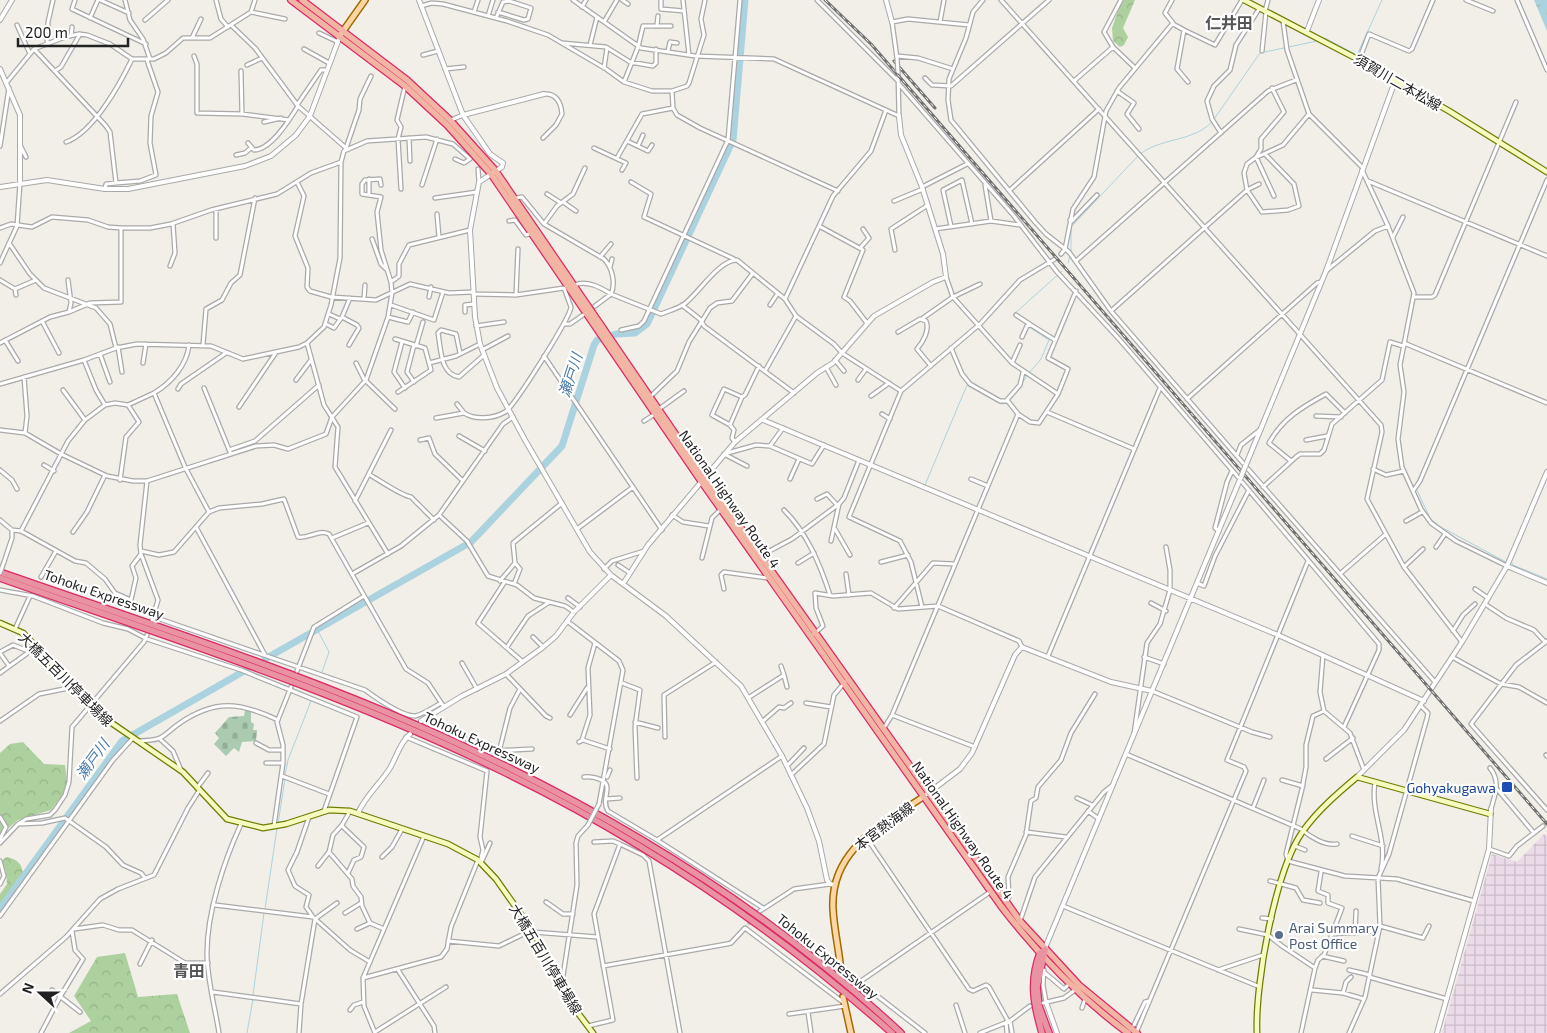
<svg xmlns="http://www.w3.org/2000/svg" width="1547" height="1033" font-family="'Exo 2','Noto Sans JP',sans-serif">
<style>
.industrial{fill:url(#industrial-grid)}
.forest{fill:url(#forest-crowns)}
.cemetery{fill:url(#cemetery-stones)}
.water{fill:url(#water-ripples)}
.lines{fill:none;stroke-linecap:round;stroke-linejoin:round}
.stream{stroke:#aad3df;stroke-width:1}
.river{stroke:#aad3df;stroke-width:7}
.minor-tunnel{stroke:#c8c6c1;stroke-width:3;stroke-dasharray:3 1.5;stroke-linecap:butt}
.minor-casing{stroke:#a9a9a9;stroke-width:5.5}
.tertiary-casing{stroke:#a9a9a9;stroke-width:6}
.secondary-casing{stroke:#707d05;stroke-width:7}
.primary-casing{stroke:#a06b00;stroke-width:8}
.trunk-casing{stroke:#dc2a67;stroke-width:8}
.motorway-casing{stroke:#dc2a67;stroke-width:8}
.minor{stroke:#fff;stroke-width:3}
.tertiary{stroke:#fff;stroke-width:4}
.secondary{stroke:#f7fabf;stroke-width:4.5}
.primary{stroke:#fcd6a4;stroke-width:5}
.trunk{stroke:#f2b4a3;stroke-width:5.5}
.motorway{stroke:#e892a2;stroke-width:5.5}
.rail-casing{stroke:#707070;stroke-width:3}
.rail{stroke:#fff;stroke-width:1;stroke-dasharray:4;stroke-linecap:butt}
.minor-bridge-casing{stroke:#a9a9a9;stroke-width:5.5;stroke-linecap:butt}
.tertiary-bridge-casing{stroke:#a9a9a9;stroke-width:6;stroke-linecap:butt}
.minor-bridge{stroke:#fff;stroke-width:3}
.tertiary-bridge{stroke:#fff;stroke-width:4}
.transit-dot{fill:#1a4fb4;stroke:#fff;stroke-width:2}
.service-dot{fill:#5c6f8a;stroke:#fff;stroke-width:2}
.labels{text-anchor:middle;dominant-baseline:central;stroke-width:4.5;stroke-linejoin:round;paint-order:stroke}
.street-label{font-size:14px;fill:#222;stroke:#fff}
.transit-label{font-size:14px;fill:#164399;stroke:#fff;text-anchor:end}
.service-label{font-size:14px;fill:#4e5e75;stroke:#fff;text-anchor:start}
.water-label{font-size:15px;font-style:italic;fill:#4a7aab;stroke:#fff}
.quarter-label{font-size:16px;font-weight:bold;fill:#555;stroke:#fff}
</style>
<defs>
<pattern id="industrial-grid" width="8" height="8" patternUnits="userSpaceOnUse" patternTransform="scale(1.25)"><rect width="8" height="8" fill="#ebdbe8"/><path d="M0 4h8M4 0v8" fill="none" stroke="#c9bcc7"/></pattern>
<pattern id="forest-crowns" width="20" height="18" patternUnits="userSpaceOnUse" patternTransform="scale(1.25)"><rect width="20" height="18" fill="#add19e"/><path d="M2 6a3 3 0 1 1 6 0M12 15a3 3 0 1 1 6 0" fill="none" stroke="#95b388"/></pattern>
<pattern id="cemetery-stones" width="16" height="16" patternUnits="userSpaceOnUse" patternTransform="scale(1.25)"><rect width="16" height="16" fill="#aacbaf"/><path d="M2 7V4a2 2 0 0 1 4 0v3zM10 15v-3a2 2 0 0 1 4 0v3z" fill="#92ae96"/></pattern>
<pattern id="water-ripples" width="26" height="14" patternUnits="userSpaceOnUse" patternTransform="scale(1.25)"><rect width="26" height="14" fill="#aad3df"/><path d="M2 4q2-2 4 0t4 0M15 11q2-2 4 0t4 0" fill="none" stroke="#92b5bf"/></pattern>
</defs>
<rect width="100%" height="100%" fill="#f2efe9"/>
<!-- industrial -->
<path class="industrial" d="M1544,834L1547,837V1033H1442L1492,854L1517,862Z"/>
<!-- forest -->
<path class="forest" d="M1122,0H1135L1123,28L1128,37L1124,45L1120,47L1113,41L1112,28Z
M23,742L44,764L65,765L67,781L63,794L51,810L18,820L0,835V753L10,744Z
M6,857C17,859 22,863 23,874L2,903H0V894L7,884L6,872L2,861Z
M125,953L138,997L177,994L190,1033H69L91,1021L74,996L97,957Z"/>
<!-- cemetery -->
<path class="cemetery" d="M245,710H251V722L254,724L253,730H257L256,741L242,742L239,752L234,748L226,756L214,744L219,738L215,733L229,717L244,716Z"/>
<!-- water -->
<path class="water" d="M1534,0H1547V31Z"/>
<g class="lines">
<!-- stream -->
<path class="stream" d="M1325,38L1357,55L1382,0
M1214,119L1260,53L1317,41
M1519,242L1524,230
M1071,252V227L1138,156C1159,137 1192,143 1212,122
M1068,263L1070,256
M1026,324L1013,315L1062,271
M1472,353L1517,246
M1417,482L1444,421
M925,485L967,385L1001,404L1008,403L1029,373L1041,359L1049,340L1029,327
M1416,488L1430,518L1439,526L1506,562L1507,559
M1511,561L1513,565L1547,579
M317,629L329,652L322,672
M285,775L288,760L311,701
M278,824L285,779
M265,909L277,828
M253,995L264,913
M247,1033L253,999"/>
<!-- river -->
<path class="river" d="M265,659L471,542L562,446L594,345L597,340L616,334L635,333L647,324L733,140L745,0
M0,909L122,741L246,670"/>
<!-- minor-tunnel -->
<path class="minor-tunnel" d="M1543,826L1547,822
M745,928L760,911"/>
<defs>
<path id="minor" d="M75,0L72,9L146,44
M100,0L129,13
M125,0L130,20L143,39L150,59
M216,0L221,19L228,27
M573,0L641,48L695,56L774,59L899,116L898,72
M622,0L628,4
M661,0V9L684,11
M683,0L689,55
M817,0L897,80
M983,0L973,12L966,38L949,79L948,100L951,120L1035,222L1046,234L1069,252L1111,311L1243,463
M1001,0L1381,425L1382,432L1367,499L1404,567L1462,642
M1466,0L1493,11
M1517,0L1547,70
M421,6L432,3L443,4L507,21L548,35L606,69L624,82L652,91H672L687,86L689,83L704,35L701,19L705,0
M582,7L586,0
M1265,11L1268,0
M251,12L285,19
M474,12L478,0
M488,16L493,0
M90,18L98,0
M496,18L503,2L509,1L531,8L528,19L524,20L498,12
M145,20L168,0
M1283,21L1287,50L1309,114L1363,168
M604,22L617,0
M940,22L944,0
M1173,24L1184,30L1177,69L1188,82
M17,25L30,54
M231,25L255,48L298,106L346,148L345,150
M657,25L658,16
M1184,30L1215,45L1242,0
M319,33L338,42
M71,35L72,27
M192,38L201,19
M562,43L606,47L630,62L653,66L656,63V49
M47,44L48,22L53,0
M590,45L597,17
M1113,47L1104,32L1121,0
M34,49L106,126L110,132L116,183L106,184L105,189
M304,49L329,63
M668,51L670,42L677,43
M1262,51L1266,12
M423,55L438,51
M194,56L197,64V113L242,114L289,120
M897,56L918,58L953,69
M897,58L892,22L908,19L969,25
M1359,60L1369,34L1409,51L1412,49L1433,0
M247,65L262,58
M604,68L607,48
M445,69L464,67
M55,71L61,67L80,34
M241,71L242,114
M925,78L932,85L951,86L1049,0
M1074,81L1113,47L1135,68
M7,82L34,49L65,37L79,34L87,35L110,44L132,59H154L166,53L183,38H210L251,12L255,0
M624,82L638,47L643,26H671
M899,84L1014,216L1057,272L1119,339L1238,477
M1272,88L1284,112L1261,139V149L1256,157L1274,196
M672,91L673,108L677,115L700,128L838,191
M1117,91L1134,103L1127,114L1139,129
M297,105L321,70H327
M451,120L463,115
M264,122L281,118
M1221,133L1212,119L1207,101L1214,86L1230,70L1236,45L1259,9
M409,138L410,161
M543,138L556,125L562,114C561,103 557,93 544,94
M627,141L648,151L652,145
M66,142C93,133 120,84 132,59
M248,143L254,150C271,150 290,119 298,106
M20,145L26,157
M0,146L9,88
M638,146L643,135
M346,148L359,110L360,99L371,76
M594,148L626,163L622,170
M236,155L245,153L251,148
M617,158L642,114L673,108
M455,159L464,163L470,159
M478,169L479,182
M1362,170L1388,226L1414,293L1400,365L1404,392L1398,439L1402,467L1421,509L1431,523L1456,541L1507,566
M1368,181L1547,256
M297,182L304,196L295,236L308,268L307,287L310,291L331,297L376,300L410,284L449,293L473,292
M631,182L651,194L644,217L734,259
M116,183L140,181L156,175L150,143L151,116L158,92L147,60
M1259,184L1247,190L1262,212L1288,210L1299,206L1294,184L1265,154
M381,185L380,179L365,180L362,184V194L381,197L377,212L381,250L391,282
M422,185L437,139
M985,185L991,221
M922,187L967,164
M401,189L398,139L401,127L397,120L405,86
M1010,190L1099,109
M547,194L561,203
M369,195V179
M435,198L477,192
M516,198L522,197L544,224L557,206L573,194L585,168
M894,201L923,189
M563,202L576,211
M437,214L439,237
M1070,220L1072,221L1097,195
M509,221L515,220L526,235L532,233
M544,224L604,259C612,267 616,283 611,294C600,287 587,280 574,285
M819,226L863,250L844,297L850,301L867,323
M951,226L943,190L962,180L972,224
M0,228L11,224L32,227L52,217L88,220L108,227L121,228H150L171,224L211,210L277,194L311,173L341,162
M935,229L991,221L1020,225
M1393,237L1403,217
M216,238V209
M372,239L381,264L386,269
M9,243L30,274L44,288L96,308L110,324L116,348
M861,247L869,238L863,229
M895,250L891,229L928,205
M1061,254L1065,249L1073,209L1094,177L1106,111L1119,88L1173,23L1165,13L1172,0
M600,257L611,244
M1076,261L1268,91L1296,80
M0,263L17,226L20,183
M170,266L175,253L173,224
M610,267L612,259
M1326,271L1375,231L1388,226
M946,277L953,297L1012,363L1058,394
M0,280L15,289L16,295
M15,289L36,280
M474,294L516,295L564,288
M516,295L518,249
M429,297L431,287
M1414,297H1432L1435,295L1516,102
M364,299L365,285
M785,299L833,196L871,151L886,110
M391,305L434,320L443,292
M682,305L701,320L704,326L794,393
M770,305L778,293
M595,306L611,294L661,314C668,311 676,309 683,305C697,296 718,260 737,260L785,299L796,316L834,344L842,353L901,391
M1111,311L1247,190L1244,173L1247,164L1255,158L1283,145L1309,114
M69,312L90,303L121,302V228
M465,312V305L474,304
M329,314L340,319
M1016,315L1031,325
M388,317L408,322L413,312
M923,318L953,297L980,284
M42,321L59,353
M326,324L334,328L342,317
M565,324H570L583,315
M476,326L504,322
M621,330L639,326L644,321L728,140L740,0
M898,332L920,319L926,321C930,330 923,342 917,349L931,366
M1022,337L1027,326L1031,325L1055,340
M395,339L425,348L431,370L398,392
M5,340L18,361
M402,342L394,372L405,388
M0,343L50,317L69,312L71,303L68,280
M307,343L324,405L338,427L335,467L388,554
M1404,343L1547,403
M203,345L206,309L222,300L231,283L240,275L255,198
M349,345L359,328L357,325L342,317L350,298
M416,346L423,322
M118,347L122,372
M951,348L962,374L970,384L1000,401H1006L1020,385L1023,372
M482,350L508,336
M460,353L456,334L441,330L438,333C441,349 440,374 459,377L484,355
M100,354L110,382
M544,356L662,530
M835,360L844,371
M143,363L146,344
M356,363L364,379L395,409
M429,363L456,356L480,344
M1012,363L1020,345
M826,367L836,385
M765,371L796,316
M24,377L27,416L25,433
M296,380L311,360
M858,380L866,369
M414,382L407,372L414,345
M0,384L84,360L116,348L137,344L211,346L243,359L299,347L307,343L324,327L331,305L340,258L341,162L344,151L367,141L426,137L453,144L470,159
M204,388L230,452
M178,389L181,384L226,353
M63,390L85,420
M154,393C171,383 187,365 189,345
M871,396L889,383
M650,397L677,371L689,342L710,308L717,303L732,301L753,273
M742,397L745,395L759,366
M1187,399L1317,283L1321,282
M1007,400L1018,414
M457,404L464,413
M105,405L115,403L128,405L154,393L185,467L209,512
M239,407L275,354
M659,409L684,391
M1047,412L1134,449
M882,414L890,419
M1316,416L1341,417
M436,418L464,413C475,420 493,419 505,412C514,407 570,318 571,307L564,288
M644,421L655,414
M730,425L742,397L724,389L712,415L730,425L734,430L732,438L735,442
M0,430L25,433L61,454L107,476L133,481H147L256,446L274,445L288,449L326,434L332,417L366,380L388,317L392,293L391,282L399,276V264L409,245L470,230
M459,436L485,451
M420,440L429,438L435,454L463,481
M1306,440L1327,436
M770,446L783,428
M229,450L255,441L319,385
M724,454L756,445L770,446L812,464L824,445
M724,454L747,466
M1237,455L1241,445L1261,429
M1291,461L1269,443C1282,419 1302,407 1326,394L1345,413
M44,465L54,471
M1248,469L1435,682
M1373,469L1386,475L1404,471
M0,470L12,480L17,489
M370,475C379,480 402,496 411,497L434,520
M790,479L799,459
M971,479L988,486
M120,480L126,437L139,422L128,405
M147,481L140,545L141,554L158,600L152,620
M1242,482L1379,644V650L1344,727
M1263,487L1296,457L1300,454H1320L1324,450L1332,424L1382,380L1390,342L1403,346
M1413,491L1420,481L1547,180
M817,499L827,494L837,505
M355,501L391,430
M784,510C807,533 820,564 830,595
M439,515L467,541L488,576L517,585L534,598L565,606L574,612
M672,515L683,522L709,526
M0,520L12,530V538L4,562
M1406,521L1422,512
M196,527L265,655
M577,529L633,487
M835,529L850,555
M12,530L21,531L68,441L85,420L105,405L96,390L84,360
M21,531L75,561L86,563L105,579L115,593L131,600L136,578L132,566L141,554
M1219,531L1215,528L1227,482L1232,471
M73,532L87,512L105,475
M332,538L368,523
M831,541L839,504
M1436,547L1445,534
M141,551L159,555L174,552L209,512L219,508L262,504L284,499L298,537C309,539 318,529 329,534L406,669L428,683L444,707
M760,556L792,539L839,504L844,498L859,460
M702,558L712,518L721,509
M881,562L908,555
M798,563L814,553
M618,565L630,573
M1404,567L1423,549
M604,569L612,561L644,551
M1341,573L1386,534
M352,574L401,546L439,515L503,424L513,417
M846,574L849,595
M41,577L56,551
M500,581L515,563L513,543L562,503
M504,583L478,623L523,662
M1197,583L1204,586L1215,556L1249,490
M514,584L520,569L515,563
M724,589L721,575L724,572L768,578
M1475,589L1488,598
M0,590L33,596L103,623L128,629L147,639L241,670L357,717L324,811
M568,598L580,607
M1151,603L1166,611
M1485,604L1506,618L1534,630L1545,642
M922,607L911,562L900,541L849,517L901,391L980,324L1020,280L1055,259
M894,608L933,563L955,564
M154,617L365,690C376,698 401,716 415,716C422,715 434,707 441,703
M567,621L619,661L623,670L599,804
M15,629L30,596
M1453,631L1463,615L1475,604
M814,634L823,626L816,608L815,593L833,596L871,593L898,609L938,606L1019,641L1022,647
M533,637L543,647
M1547,641L1516,665L1471,724L1547,810
M507,647L528,616L548,603
M0,652L13,645L46,658
M0,653L9,666
M1323,655L1320,692L1324,711
M1048,656L1160,388
M1144,657L1164,664
M1452,657L1501,684L1519,687L1547,703
M462,663L477,689
M297,671L314,627L364,596
M0,673L29,652
M506,674L546,716L550,718
M784,675L787,687
M622,683L640,690L635,727L637,778
M1152,691L1252,732L1270,737
M748,698L784,675L781,666
M806,703L831,707
M570,715L587,688
M892,715L975,747
M425,719L491,751L532,749
M0,721L39,694L74,687
M635,722L658,728
M762,722L779,707L784,708L791,703
M884,728L892,715L1018,414L1030,422L1039,423L1058,394L1068,369L1048,358L1076,291
M1134,734L1147,643L1160,624L1170,590V570L1166,547
M406,737L487,771L480,837L483,850L480,862
M665,737L664,695L716,662
M161,740L173,751L181,770
M582,740L590,715L588,668L595,643
M139,741C166,740 160,737 180,723C215,699 240,702 278,720
M579,742L583,740L610,749
M256,743L269,750H283
M499,752L510,708L520,689
M1126,754L1301,829C1310,837 1325,846 1337,844
M1546,755L1547,756
M1326,759L1353,738
M266,763H283
M787,766L804,748
M1490,768C1501,782 1495,794 1491,809
M1364,770L1350,733L1324,711L1313,716L1306,745V767L1302,789L1286,854L1288,861L1345,876L1397,879L1474,901
M791,775L824,744L834,695L845,682
M282,776L329,794
M584,777C589,776 591,777 596,778C618,784 599,797 608,811L657,840L782,756
M607,777L610,770
M1282,780L1303,786
M1375,783C1370,813 1388,839 1381,869
M197,788L208,773
M1077,798L1092,805
M606,799L620,798
M1253,808L1264,780
M350,811L342,825L333,835L329,852L352,879L353,886L361,897L362,906L370,923L384,929
M1088,811L1099,819
M0,817L6,827L0,839
M309,817L297,852L288,870L295,886L309,895L306,907L313,917
M18,824L26,819L50,815L55,810L65,795L69,782L72,727L144,642L147,635
M274,826L283,763V745L277,722L291,687
M342,826L364,847L361,857L354,860L348,873
M1026,832L1066,837
M1534,833L1543,826
M1352,836L1383,846
M866,837L969,989L973,991L986,985L989,987L1008,1021
M657,840L763,908
M594,842L613,841L620,844
M0,843L18,824L42,823L65,818L106,847L123,865L141,873L145,878
M1295,846L1305,850
M1489,849L1509,856L1517,846L1534,833L1498,790
M382,857L392,847L402,829
M0,861L4,876L0,884
M481,863L490,843
M318,866L329,852
M1321,872L1318,891L1328,895V903L1342,908L1332,934
M1270,881L1296,888L1303,900L1320,903
M1006,901L1009,897L1008,877L1026,835L1031,801L1036,798L1038,787L1061,760L1071,733L1095,694
M546,902L563,914H573
M215,905L313,917L350,950L370,962
M1063,906L1260,987
M760,911L794,889L830,884
M345,913L361,903
M0,916L113,760L133,738
M1262,918L1272,919
M1020,921L1035,877L1104,792L1113,785
M1380,926L1423,938L1429,926
M74,929L103,925L119,930H132L185,963H208
M357,929L370,923
M1239,929L1268,935L1282,946L1315,968L1301,1033
M533,932L597,937
M1355,933L1356,911
M448,941L499,946L532,930
M1322,956L1344,961
M140,964L152,940
M603,966L727,944L731,943L745,928L844,1003
M840,967L925,1033
M1315,968L1318,960L1324,955L1332,934L1379,931
M398,970L434,1026L435,1033
M1044,970L1043,985L1046,1002
M1218,970L1263,955
M1349,970L1370,975
M1045,973L1064,989L1069,984
M1369,977L1447,999
M363,978L441,957L447,949L451,927L478,860
M560,980L563,976L577,885L576,843L578,836L588,825
M861,981L990,892
M52,990L80,1012
M1312,990L1343,993L1364,999
M213,992L301,1004
M1343,993L1346,982L1351,977
M0,994L66,937L100,899L118,889L154,875L188,808L199,791
M1043,1003L1064,998L1075,990
M956,1005L965,1033
M1082,1008L1085,999
M350,1010L354,1005L363,1002
M808,1012L811,1033
M789,1014L845,1006
M1010,1021L1012,1033
M1006,1022L1007,1033
M1134,1025L1145,1002L1149,1001
M588,1026L613,1020L594,914L620,844L643,855L649,861L680,1033
M375,1032L446,987
M41,1033L60,997L83,959L75,950L72,931
M219,1033C215,1007 207,980 207,953C207,912 224,861 241,824
M299,1033L301,1004L315,919L337,903
M375,1033L364,1006L363,978L424,836
M980,1033L1010,1021L1030,1006
M1136,1033L1246,771L1244,767L1227,760L1308,561
M1349,1033L1365,997L1380,926L1378,878L1389,854L1427,718L1428,713L1421,706"/>
<path id="tertiary" d="M419,0L463,115L490,154L503,163L502,167L479,182L470,230L475,317L480,344L497,388L525,440L590,552L611,575
M886,0L892,22
M0,20L12,0
M1307,31L1319,0
M0,69L20,115V182
M463,115L544,94
M0,187L47,180L105,189H128L245,166L271,156L296,135L310,116L340,36
M763,420L1278,635L1424,701
M1245,467L1326,271L1395,81
M1507,566L1547,583
M623,584L666,616L741,686L782,756L807,808L819,841L827,880L830,884L835,885
M421,721L462,696L506,674L542,648L556,636L574,612L611,575L623,584L648,545L735,442L817,373L833,363L874,316L933,282L946,277L943,254L922,187L901,135L899,116
M1357,777L1404,730L1462,642L1507,566L1547,472
M927,794L960,769L972,753L1015,655L1022,647L1111,682L1152,691
M358,813C366,795 380,784 390,768C397,756 399,744 410,734
M1045,948L1241,477
M1046,1002L1057,1033
M1437,1033L1489,849L1491,809"/>
<path id="secondary" d="M1244,0L1363,62L1449,111L1547,172
M0,623L23,633L100,715L183,772L227,819L263,828L286,824L329,810L350,811L448,844L478,860L496,879L532,930L578,1013L593,1033
M1257,1033C1255,984 1275,870 1303,831C1318,810 1338,793 1357,777L1490,814"/>
<path id="primary" d="M341,34L365,0
M841,974C840,953 834,931 833,909C830,850 881,825 923,797
M843,997L851,1033"/>
<path id="trunk" d="M291,0L405,86L447,125L491,174L701,481L1001,906C1038,954 1079,997 1128,1033
M302,0L407,80L450,120L495,170L704,476L1020,921L1079,985L1137,1033"/>
<path id="motorway" d="M0,572C129,617 259,659 386,712C573,790 752,894 901,1033
M0,578C171,638 344,693 506,773C647,842 775,929 892,1033
M1045,950L1037,987L1039,1006L1049,1033
M1042,1033C1034,1005 1029,982 1040,953L1045,950"/>
</defs>
<!-- minor casing -->
<use href="#minor" class="minor-casing"/>
<!-- tertiary casing -->
<use href="#tertiary" class="tertiary-casing"/>
<!-- secondary casing -->
<use href="#secondary" class="secondary-casing"/>
<!-- primary casing -->
<use href="#primary" class="primary-casing"/>
<!-- trunk casing -->
<use href="#trunk" class="trunk-casing"/>
<!-- motorway casing -->
<use href="#motorway" class="motorway-casing"/>
<!-- minor -->
<use href="#minor" class="minor"/>
<!-- tertiary -->
<use href="#tertiary" class="tertiary"/>
<!-- secondary -->
<use href="#secondary" class="secondary"/>
<!-- primary -->
<use href="#primary" class="primary"/>
<!-- trunk -->
<use href="#trunk" class="trunk"/>
<!-- motorway -->
<use href="#motorway" class="motorway"/>
<defs>
<path id="rail" d="M825,0L871,44L1547,824
M894,61L935,108"/>
</defs>
<!-- rail casing -->
<use href="#rail" class="rail-casing"/>
<!-- rail -->
<use href="#rail" class="rail"/>
<defs>
<path id="minor-bridge" d="M897,58L898,72
M0,573L4,562
M588,825L599,804"/>
<path id="tertiary-bridge" d="M1241,477L1245,467"/>
</defs>
<!-- minor-bridge casing -->
<use href="#minor-bridge" class="minor-bridge-casing"/>
<!-- tertiary-bridge casing -->
<use href="#tertiary-bridge" class="tertiary-bridge-casing"/>
<!-- minor-bridge -->
<use href="#minor-bridge" class="minor-bridge"/>
<!-- tertiary-bridge -->
<use href="#tertiary-bridge" class="tertiary-bridge"/>
</g>
<!-- markers -->
<rect class="transit-dot" x="1501" y="781" width="12" height="12" rx="2.5"/>
<circle class="service-dot" cx="1279" cy="935" r="5"/>
<g class="labels">
<!-- street labels -->
<g class="street-label">
<text transform="translate(1398 82) rotate(30)">須賀川二本松線</text>
<text transform="translate(730 499) rotate(55)">National Highway Route 4</text>
<text transform="translate(104 594) rotate(19)">Tohoku Expressway</text>
<text transform="translate(66 679) rotate(45)">大橋五百川停車場線</text>
<text transform="translate(482 742) rotate(25)">Tohoku Expressway</text>
<text transform="translate(884 826) rotate(-37)">本宮熱海線</text>
<text transform="translate(963 830) rotate(55)">National Highway Route 4</text>
<text transform="translate(828 956) rotate(39)">Tohoku Expressway</text>
<text transform="translate(546 959) rotate(59)">大橋五百川停車場線</text>
</g>
<!-- transit labels -->
<g class="transit-label">
<text x="1496" y="787">Gohyakugawa</text>
</g>
<!-- service labels -->
<g class="service-label">
<text x="1289" y="927">Arai Summary<tspan x="1289" dy="16">Post Office</tspan></text>
</g>
<!-- water labels -->
<g class="water-label">
<text transform="translate(570 375) rotate(-72)">瀬戸川</text>
<text transform="translate(92 759) rotate(-54)">瀬戸川</text>
</g>
<!-- quarter labels -->
<g class="quarter-label">
<text x="1229" y="22">仁井田</text>
<text x="189" y="970">青田</text>
</g>
</g>
<!-- north arrow -->
<g transform="translate(40 993) rotate(291)" stroke="#ffffff" stroke-width="4" paint-order="stroke">
<path d="M0-4L9 19L0 12L-9 19Z" fill="#222222"/>
<text y="-8" font-size="14" font-weight="bold" text-anchor="middle" fill="#222222">N</text>
</g>
<!-- scale -->
<path d="M18 38v8h110v-8" fill="none" stroke="#222222" stroke-width="2.5"/>
<text x="25" y="38" font-size="15" fill="#222222" stroke="#ffffff" stroke-width="4" paint-order="stroke">200 m</text>
</svg>
